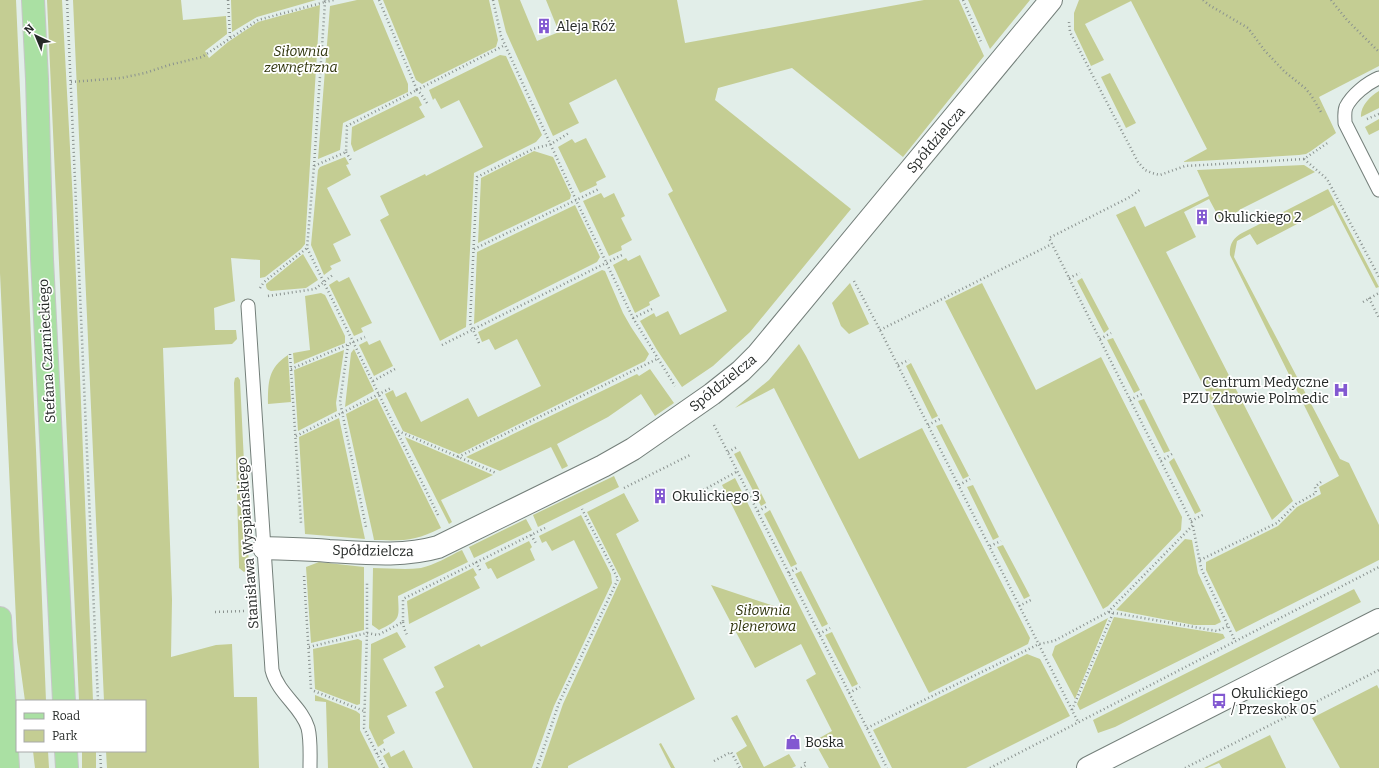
<svg xmlns="http://www.w3.org/2000/svg" width="1379" height="768" font-family="Bitter,serif">
<style>
.green{fill:#c4cd93}
.lines{fill:none;stroke-linecap:round;stroke-linejoin:round}
.lane-casing{stroke:#747f7a;stroke-width:15}
.street-casing{stroke:#747f7a;stroke-width:24}
.secondary-casing{stroke:#747f7a;stroke-width:24}
.primary-casing{stroke:#c6c7c7;stroke-width:24}
.path{stroke:#8a928f;stroke-width:2.5;stroke-dasharray:1 3;stroke-linecap:butt}
.lane{stroke:#fff;stroke-width:13}
.street{stroke:#fff;stroke-width:22}
.secondary{stroke:#fff;stroke-width:22}
.primary{stroke:#aae0a3;stroke-width:22}
.labels{text-anchor:middle;dominant-baseline:central;stroke-width:3.5;stroke-linejoin:round;paint-order:stroke}
.poi-label{font-size:14px;fill:#252927;stroke:#fff;text-anchor:start}
.park-label{font-size:14px;font-style:italic;fill:#30350d;stroke:#fff}
.street-label{font-size:14px;fill:#252927;stroke:#fff}
</style>
<rect width="100%" height="100%" fill="#e2eee9"/>
<!-- green -->
<path class="green" d="M0,0H16L36,450L46,701H25L17,642L0,273Z
M47,0H62L73,203L93,701H79Z
M73,0H181L183,20L226,16L227,34L205,51L209,58L228,42L258,22L320,5L305,244L301,249L265,277L260,278V260L231,258L235,301L214,308L215,330H236L237,339L232,344L163,348L172,600L171,657L216,645L232,644L234,697H257L259,768H107L106,751H145V701H104Z
M231,0H316L257,17L232,32Z
M357,0H373L408,84V92L343,123L340,150L318,159L330,6Z
M383,0H489L498,40L496,47L422,84L416,80Z
M498,0H520L537,41L559,32L546,0H677L685,43L924,0H959L984,56L903,157L792,68L718,88L715,100L851,209L750,332L713,366L682,387L657,350L640,321L654,313L656,317L668,311L680,335L727,311L668,194L673,191L616,79L569,103L579,123L553,136L506,32Z
M968,0H1030L990,49Z
M1079,0H1379V66L1319,97L1336,133L1311,151L1306,154L1299,155L1183,162L1207,149L1131,1L1085,24L1104,60L1091,66L1074,30V13Z
M500,55L506,56L542,135L536,142L474,173L466,327L440,341L380,220L389,215L380,196L425,174L426,176L483,147L459,100L441,109L435,98L433,100L429,90Z
M1110,73L1136,123L1126,128L1101,77Z
M1379,91V108L1361,117C1360,107 1370,96 1379,91Z
M415,96L418,97L422,105L419,107L425,117L354,152L351,144L352,127Z
M1379,119V130L1369,135L1365,127Z
M586,138L606,177L596,182L597,185L580,193L558,147L572,139L575,143Z
M534,151L553,157L571,195L570,199L478,243L481,178Z
M345,157L349,164L346,165L351,175L327,188L351,235L333,244L341,261L330,266L332,269L324,275L311,245L318,170L320,167Z
M1304,165L1315,172L1241,209L1222,223L1209,199L1184,212L1196,237L1166,252L1293,501L1272,520L1116,215L1135,206L1145,227L1209,196L1197,170Z
M1328,189L1379,287L1376,288L1333,205L1257,245L1250,234L1237,241L1234,257L1340,459L1349,463L1379,525V560L1236,632L1206,570V562L1278,526L1297,507L1321,494L1319,487L1339,476L1230,255C1229,245 1233,238 1242,233Z
M601,193L604,198L614,193L625,216L621,218L632,240L621,246L622,250L609,256L583,201Z
M575,205L600,257L597,262L474,324L477,252Z
M303,254L318,280L306,288L271,291C267,290 266,288 266,284Z
M640,255L660,296L649,302L650,305L635,313L613,265L626,258L628,261Z
M602,270L605,271L623,313L631,327L649,354L645,361L459,454L403,431L385,394L393,390L396,397L406,392L421,422L468,398L478,417L541,386L517,339L495,350L489,339L482,342L478,332Z
M349,277L372,323L361,328L363,332L354,336L329,285L337,280L339,282Z
M1082,278L1109,329L1104,333L1077,281Z
M850,283L869,324L849,334L841,326L832,303Z
M982,283L1036,390L1101,357L1182,517L1181,530L1108,606L1103,609L945,301Z
M321,293L325,295L327,299L345,336V343L294,364L293,353L310,350L305,296Z
M1113,338L1140,390L1134,393L1107,340Z
M380,340L393,366L374,376L359,345L367,341L369,345Z
M799,344L806,356L859,459L922,428L1030,638L1028,644L929,693L774,388L735,408L769,380Z
M354,349L374,391L345,407L351,353Z
M344,350L336,403L337,411L298,431L294,370Z
M288,355L291,402L268,404C268,382 268,368 288,355Z
M911,363L938,416L932,419L906,366Z
M650,369L674,403L655,416L641,394L608,417L557,444L568,466L562,469L551,447L500,471L466,457L637,374L639,376Z
M238,377L240,380L249,566L248,569L244,572L239,568V564L234,383L235,378Z
M377,398L441,528C415,541 404,541 374,540L373,535L346,414Z
M1144,399L1170,451L1164,453L1138,401Z
M339,418L365,539L305,534L299,437Z
M942,424L969,476L963,479L936,426Z
M405,437L493,475L441,500L452,522L449,524Z
M740,451L766,503L761,506L734,454Z
M1174,458L1201,511L1195,514L1169,462Z
M614,476L619,487L538,527L533,515Z
M735,478L881,768H829L814,741L832,731L806,680L816,674L801,644L755,668L711,585L783,609L722,485Z
M973,485L999,537L993,540L967,487Z
M624,493L639,521L616,534L695,699L568,766V768H541L563,704L621,579L587,512Z
M770,510L797,564L791,567L764,514Z
M581,515L611,574L612,583L554,706L532,768H473L435,692L444,687L434,667L479,644L481,647L598,588L574,540L552,551L546,541L542,543L539,536Z
M526,519L532,530L474,558L469,547Z
M1185,539L1192,540L1198,573L1221,622L1215,625H1194L1116,610Z
M529,541L532,547L530,549L535,560L497,579L491,568L488,569L485,563Z
M1003,545L1030,596L1024,599L997,547Z
M462,550L468,562L398,596C399,619 401,619 379,630L372,625L373,568C389,568 405,570 421,568C435,565 449,556 462,550Z
M319,562L364,567V630L311,643L306,567Z
M473,568L477,575L474,577L480,588L409,624L407,601Z
M801,571L828,624L822,627L795,574Z
M1354,589L1361,602L1115,727L1098,733L1093,720Z
M1114,617L1223,634L1225,638L1080,710L1077,704Z
M1108,618L1075,699L1052,655L1055,646Z
M397,632L406,647L383,659L407,706L387,716L395,733L383,740L384,743L378,747L369,728L371,644Z
M832,632L858,684L852,687L825,635Z
M358,639L362,641L360,704L357,705L315,689L313,649Z
M1027,654L1040,659L1070,716L966,768H892L873,730Z
M1377,685L1379,689V768H1340L1312,718Z
M315,695L356,711L360,714V730L379,768H328L326,702L315,701Z
M737,715L764,767L789,754L796,766L792,768H743L736,753L747,746L731,718Z
M1270,735L1286,768H1222L1219,763L1207,768H1204Z
M661,743L675,768H671L659,744Z
M404,750L413,768H389L383,756L389,752L391,757Z
M33,751H48L49,768H35Z
M82,751H96V768H82Z"/>
<g class="lines">
<defs>
<path id="lane" d="M1379,78C1367,83 1352,95 1346,107C1344,112 1345,117 1345,123L1379,190
M248,306L272,670C278,694 302,707 308,728C311,740 310,755 310,768"/>
<path id="street" d="M264,548C286,549 307,549 329,551C365,553 403,557 438,547L603,466L633,449L712,394L741,371L758,354L1051,0"/>
<path id="secondary" d="M1088,768L1379,620"/>
<path id="primary" d="M33,0L37,79L42,259L64,701
M0,618L8,768
M66,751L67,768"/>
</defs>
<!-- lane casing -->
<use href="#lane" class="lane-casing"/>
<!-- street casing -->
<use href="#street" class="street-casing"/>
<!-- secondary casing -->
<use href="#secondary" class="secondary-casing"/>
<!-- primary casing -->
<use href="#primary" class="primary-casing"/>
<!-- path -->
<path class="path" d="M67,0L98,701
M228,0L230,37
M379,0L417,90L347,126L346,152L314,166L307,248L439,517
M493,0L501,36L576,200L633,318L675,386
M963,0L981,42
M1203,0L1209,5L1248,28L1265,51L1285,72L1305,88L1311,95L1321,112
M1331,0L1347,20L1379,52
M1069,22L1070,32L1138,162L1145,170L1152,173L1160,175L1185,166L1304,159L1329,142
M71,82L121,78L145,73L169,65L202,57L258,20L325,2V0
M427,103L421,94L417,90L505,45
M1367,119L1379,114
M346,152L352,162
M1304,159L1327,179L1379,277
M314,166L325,2L334,0
M474,249L599,189
M1069,278L1080,273
M854,281L880,330L1078,722
M260,288L264,282L307,248
M268,296L315,289L334,274
M1369,298L1379,318
M1363,302L1379,293
M633,318L652,309
M880,330L1052,244
M1100,339L1111,333
M479,343L470,323L477,177L533,149L551,144L569,133
M348,345L340,402L366,527
M442,345L624,254
M290,354L301,523
M898,365L909,360
M291,369L365,337
M373,381L395,369
M1130,400L1142,394
M714,425L887,768
M928,425L940,419
M398,431L496,473
M296,436L391,388
M728,452L737,447
M458,457L657,359
M1161,461L1172,454
M959,485L970,479
M624,488L690,455
M700,492L738,471
M758,511L768,506
M1191,521L1203,515
M1193,526L1201,568L1235,641
M531,535L537,545
M990,546L1001,541
M1200,560L1277,523L1296,504L1316,493L1315,487L1322,481
M476,562L481,572
M789,573L799,567
M304,576L311,689
M1019,606L1031,600
M215,612L245,611
M1109,612L1217,631L1228,626
M403,622L404,628L407,635
M819,634L830,628
M309,647L367,633V581
M314,691L364,711
M849,693L860,687
M1072,710L1113,613
M867,728L1039,644L1054,641L1108,612L1193,525L1049,238L1130,197L1141,189
M100,751L101,768
M377,754L387,748
M714,761L731,752L740,768
M384,768L364,728L367,633L378,635L403,622V599L545,528
M537,768L559,703L618,579L582,509
M801,768L806,765L804,761
M990,768L1379,567
M1185,768L1379,670"/>
<!-- lane -->
<use href="#lane" class="lane"/>
<!-- street -->
<use href="#street" class="street"/>
<!-- secondary -->
<use href="#secondary" class="secondary"/>
<!-- primary -->
<use href="#primary" class="primary"/>
</g>
<!-- icons -->
<defs>
<symbol id="building-bare" viewBox="-9 -9 18 18"><path d="M-4-6H4V6H1V3H-1V6H-4ZM-2.5-4.3h1.7v1.8h-1.7ZM.8-4.3h1.7v1.8H.8ZM-2.5-1h1.7V.8h-1.7ZM.8-1h1.7V.8H.8Z" fill="#8258d1" stroke="#fff" stroke-width="2.5" paint-order="stroke"/></symbol>
<symbol id="hospital-bare" viewBox="-9 -9 18 18"><path d="M-5-5h3v3.5h4V-5h3V5h-3V1.5h-4V5h-3Z" fill="#8258d1" stroke="#fff" stroke-width="2.5" paint-order="stroke"/></symbol>
<symbol id="bus-bare" viewBox="-9 -9 18 18"><path d="M-5-6H5V4H4V6H2V4H-2V6H-4V4H-5ZM-3.5-4V0h7V-4ZM-3.5 1.2v1.5H-2V1.2ZM2 1.2v1.5H3.5V1.2Z" fill="#8258d1" stroke="#fff" stroke-width="2.5" paint-order="stroke"/></symbol>
<symbol id="shop-bare" viewBox="-9 -9 18 18"><path d="M-5-2.5h2.3a2.7 3.5 0 0 1 5.4 0H5L5.5 6h-11ZM-1.5-2.5h3a1.5 2.3 0 0 0-3 0Z" fill="#8258d1" stroke="#fff" stroke-width="2.5" paint-order="stroke"/></symbol>
</defs>
<g fill-rule="evenodd">
<use href="#building-bare" x="533" y="15" width="22" height="22"/>
<use href="#building-bare" x="1191" y="206" width="22" height="22"/>
<use href="#hospital-bare" x="1330" y="379" width="22" height="22"/>
<use href="#building-bare" x="649" y="485" width="22" height="22"/>
<use href="#bus-bare" x="1208" y="690" width="22" height="22"/>
<use href="#shop-bare" x="782" y="731" width="22" height="22"/>
</g>
<g class="labels">
<!-- poi labels -->
<g class="poi-label">
<text x="556" y="26">Aleja Róż</text>
<text x="1214" y="217">Okulickiego 2</text>
<text x="1329" y="382" text-anchor="end">Centrum Medyczne<tspan x="1329" dy="16">PZU Zdrowie Polmedic</tspan></text>
<text x="672" y="496">Okulickiego 3</text>
<text x="1231" y="693">Okulickiego<tspan x="1231" dy="16">/ Przeskok 05</tspan></text>
<text x="805" y="742">Boska</text>
</g>
<!-- park labels -->
<g class="park-label">
<text x="301" y="51">Siłownia<tspan x="301" dy="16">zewnętrzna</tspan></text>
<text x="763" y="610">Siłownia<tspan x="763" dy="16">plenerowa</tspan></text>
</g>
<!-- street labels -->
<g class="street-label">
<text transform="translate(936 140) rotate(-50)">Spółdzielcza</text>
<text transform="translate(47 351) rotate(-93)">Stefana Czarnieckiego</text>
<text transform="translate(723 383) rotate(-39)">Spółdzielcza</text>
<text transform="translate(248 543) rotate(-94)">Stanisława Wyspiańskiego</text>
<text transform="translate(373 551) rotate(1)">Spółdzielcza</text>
</g>
</g>
<!-- legend -->
<rect x="16" y="700" width="130" height="52" fill="#ffffff" stroke="#a8a9a9"/>
<rect x="24" y="713" width="20" height="6" fill="#aae0a3" stroke="#a8a9a9"/>
<text x="52" y="720" font-size="12" fill="#252927">Road</text>
<rect x="24" y="730" width="20" height="12" fill="#c4cd93" stroke="#a8a9a9"/>
<text x="52" y="740" font-size="12" fill="#252927">Park</text>
<!-- north arrow -->
<g transform="translate(36 36) rotate(316)" stroke="#ffffff" stroke-width="3" paint-order="stroke">
<path d="M0-3L7 15L0 10L-7 15Z" fill="#252927"/>
<text y="-6" font-size="11" font-weight="bold" text-anchor="middle" fill="#252927">N</text>
</g>
</svg>
